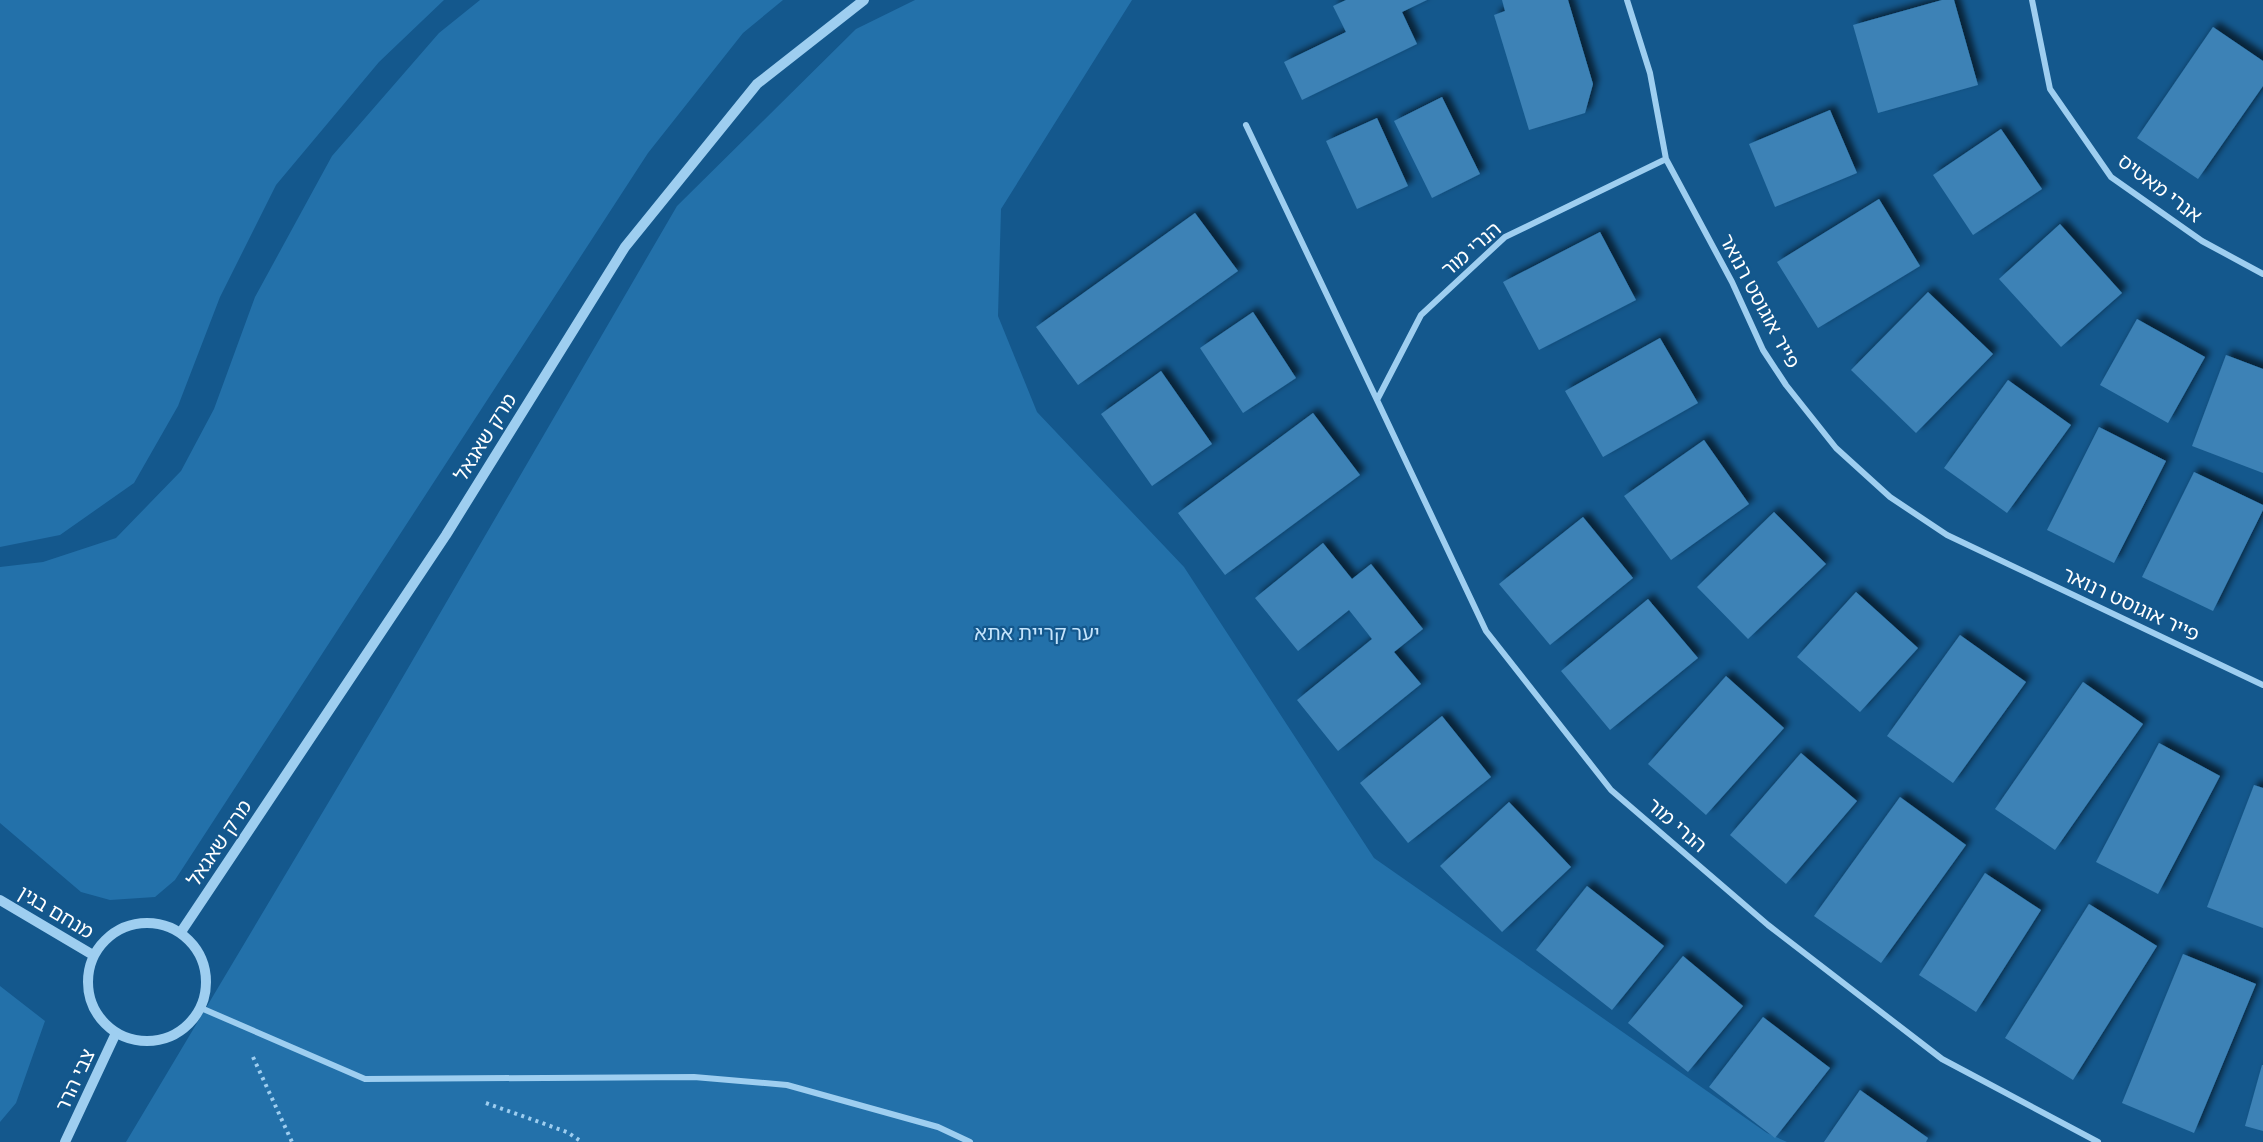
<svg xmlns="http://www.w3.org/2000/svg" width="2263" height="1142" font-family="Raleway,'Noto Sans Hebrew',sans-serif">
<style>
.green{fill:#2371aa}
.building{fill:#3d82b6;filter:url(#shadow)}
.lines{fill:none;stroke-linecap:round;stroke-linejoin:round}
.path{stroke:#9ecef0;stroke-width:4;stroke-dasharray:3 4.5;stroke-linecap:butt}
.minor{stroke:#9ecef0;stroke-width:6}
.tertiary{stroke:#9ecef0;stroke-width:10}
.labels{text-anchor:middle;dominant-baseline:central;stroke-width:4.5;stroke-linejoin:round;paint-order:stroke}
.street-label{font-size:20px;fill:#fff;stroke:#14588d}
.park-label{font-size:20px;fill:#c4e4fc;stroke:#14588d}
</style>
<defs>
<filter id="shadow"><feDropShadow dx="5.5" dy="-5.5" stdDeviation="3" flood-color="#0009"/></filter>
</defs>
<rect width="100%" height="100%" fill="#14588d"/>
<!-- green -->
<path class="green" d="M0,0H444L379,62L276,185L220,297L178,406L134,483L60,535L0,547Z
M480,0H783L743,33L648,153L175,880L155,897L110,900L81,892L0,823V567L43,562L116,538L181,471L214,409L255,297L332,156L439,33Z
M915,0H1132L1001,209L998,316L1037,412L1184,567L1374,858L1767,1133L1787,1142H126L386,706L677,206L856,29Z
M0,986L45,1021L16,1103L0,1122Z"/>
<!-- building -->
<path class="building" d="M1346,0H1427L1402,12L1417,44L1302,100L1284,62L1346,32L1333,6Z
M1502,0H1568L1593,84L1585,113L1529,130L1494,15L1505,11Z
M1942,0H1954L1978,85L1878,113L1853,25Z
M2213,27L2263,61V86L2198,179L2137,138Z
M1442,97L1480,174L1432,198L1394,121Z
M1830,110L1857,173L1775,207L1749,144Z
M1377,118L1408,186L1357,209L1326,141Z
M2001,129L2042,189L1973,235L1933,175Z
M1879,199L1920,266L1818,328L1777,262Z
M1195,213L1238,271L1078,385L1036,327Z
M2060,224L2122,293L2061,347L1999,279Z
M1600,232L1636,300L1539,350L1503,282Z
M1928,292L1993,354L1916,433L1851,370Z
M1253,312L1296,378L1243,413L1200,348Z
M2137,319L2205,357L2168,423L2100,385Z
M1660,338L1698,403L1603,457L1565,391Z
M2226,355L2263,369V473L2192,446Z
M1161,371L1212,444L1152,486L1101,414Z
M2008,380L2071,425L2007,513L1944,468Z
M1313,413L1360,475L1225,575L1178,513Z
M2099,427L2166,461L2114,563L2047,530Z
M1704,440L1749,504L1671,560L1624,496Z
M2194,472L2263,505V510L2213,611L2142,577Z
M1774,512L1826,564L1748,639L1697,587Z
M1583,517L1633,578L1550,645L1499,584Z
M1323,543L1352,579L1371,564L1423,629L1394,652L1421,684L1338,751L1297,700L1372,639L1349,610L1298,651L1255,598Z
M1856,592L1918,648L1860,712L1797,657Z
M1648,599L1698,658L1610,730L1561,671Z
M1960,635L2026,682L1953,783L1887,736Z
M1726,676L1784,728L1706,815L1648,764Z
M2083,682L2143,724L2055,850L1995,809Z
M1442,716L1491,777L1408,843L1360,783Z
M2159,743L2220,776L2158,894L2096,862Z
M1801,753L1857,801L1786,884L1730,835Z
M2254,785L2263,788V928L2207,907Z
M1900,797L1966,845L1881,963L1814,916Z
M1509,802L1571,867L1502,932L1440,866Z
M1985,873L2041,910L1976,1012L1919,975Z
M1587,886L1664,946L1612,1010L1536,950Z
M2089,904L2157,946L2073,1080L2005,1038Z
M2183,954L2256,984L2194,1133L2122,1103Z
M1683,956L1743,1006L1688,1072L1628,1023Z
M1763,1017L1830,1068L1775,1138L1709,1087Z
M2262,1065H2263V1131L2245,1126Z
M1860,1090L1928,1138L1926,1142H1824Z"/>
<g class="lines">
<!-- path -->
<path class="path" d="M253,1057L292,1142
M486,1103L567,1132L582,1142"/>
<!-- minor -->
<path class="minor" d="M1627,0L1650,73L1666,159L1732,282L1763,350L1786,385L1836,448L1890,497L1947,535L2263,685
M2032,0L2050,89L2111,177L2202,241L2263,274
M1246,125L1377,400L1421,315L1505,237L1666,159
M1377,400L1486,631L1611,790L1768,925L1942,1059L2098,1142
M201,1008L365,1079L694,1077L787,1085L938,1127L970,1142"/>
<!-- tertiary -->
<path class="tertiary" d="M0,900L93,955
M88 982a59 59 0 1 1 118 0a59 59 0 1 1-118 0Z
M181,932L446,535L625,247L757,84L864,0
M65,1142L116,1033"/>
</g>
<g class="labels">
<!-- street labels -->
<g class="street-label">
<text transform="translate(2160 188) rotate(37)">אנרי מאטיס</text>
<text transform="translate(1471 249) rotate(-41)">הנרי מור</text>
<text transform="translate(1760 301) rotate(62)">פייר אוגוסט רנואר</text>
<text transform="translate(485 437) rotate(-58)">מרק שאגאל</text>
<text transform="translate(2131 604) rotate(25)">פייר אוגוסט רנואר</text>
<text transform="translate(1677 825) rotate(41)">הנרי מור</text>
<text transform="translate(219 843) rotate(-56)">מרק שאגאל</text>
<text transform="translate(56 912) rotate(31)">מנחם בגין</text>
<text transform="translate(75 1080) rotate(-65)">צבי הרר</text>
</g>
<!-- park labels -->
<g class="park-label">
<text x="1037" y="633">יער קריית אתא</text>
</g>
</g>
</svg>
